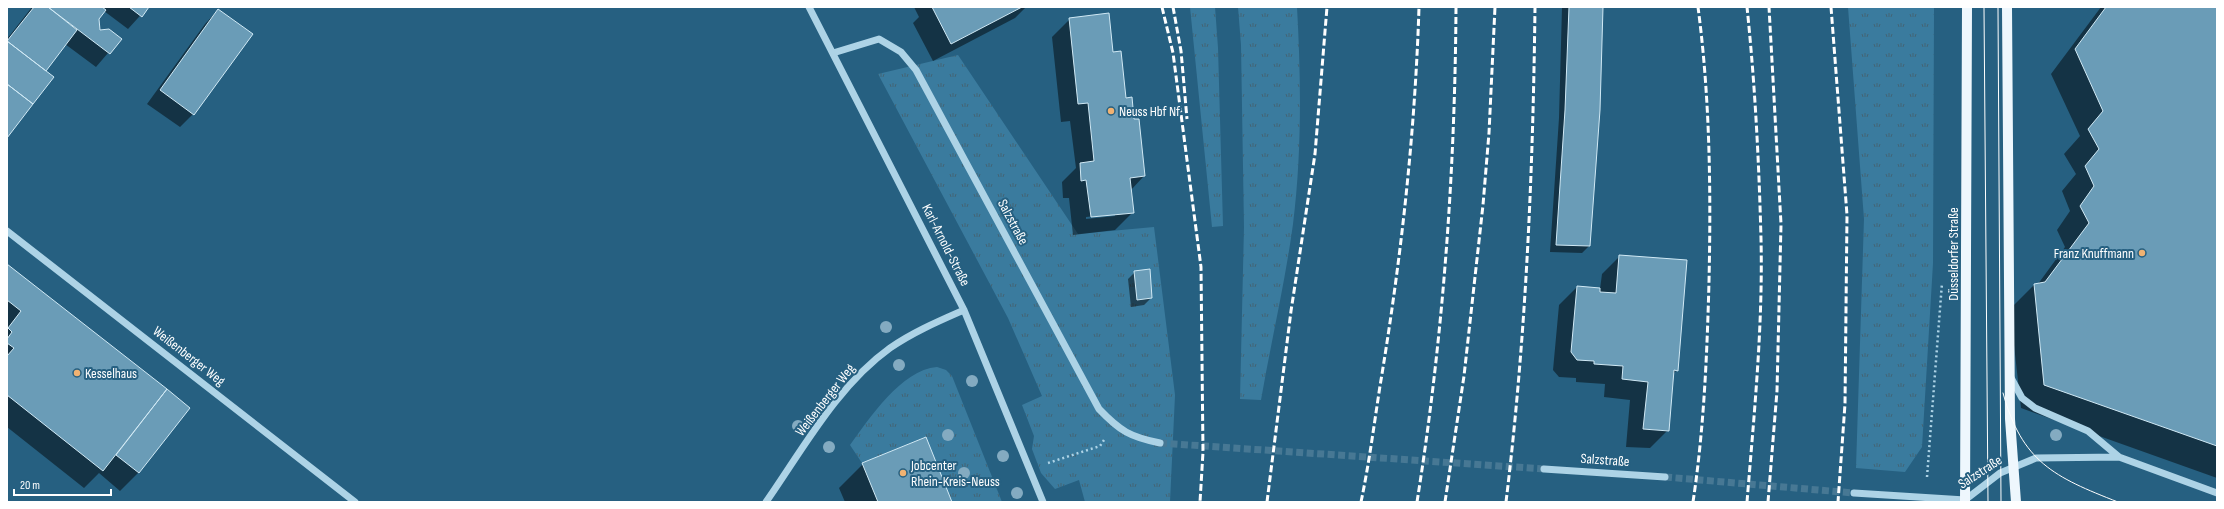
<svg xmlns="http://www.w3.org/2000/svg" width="2224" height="509" font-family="'Sofia Sans Condensed',sans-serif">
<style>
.grass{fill:url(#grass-tufts)}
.shadow{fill:#0007;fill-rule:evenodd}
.building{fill:#6a9cb7;stroke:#d0e9f5}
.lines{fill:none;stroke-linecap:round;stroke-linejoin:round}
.minor-tunnel{stroke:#477894;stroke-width:7;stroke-dasharray:7 3.5;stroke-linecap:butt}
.path{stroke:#add3e6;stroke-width:2.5;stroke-dasharray:2 3;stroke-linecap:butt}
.minor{stroke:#add3e6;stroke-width:7}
.major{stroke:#eef7fd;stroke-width:10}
.tram{stroke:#fff;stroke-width:1}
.rail{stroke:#fff;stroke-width:3;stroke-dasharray:7 3;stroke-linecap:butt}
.tree{fill:#84abc1}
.poi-dot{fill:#f0b272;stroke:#266081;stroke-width:1.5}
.labels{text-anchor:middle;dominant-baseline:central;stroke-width:4;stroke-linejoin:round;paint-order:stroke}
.poi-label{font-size:14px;fill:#fff;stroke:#266081;text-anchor:start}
.street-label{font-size:14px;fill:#fff;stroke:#266081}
</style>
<defs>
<pattern id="grass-tufts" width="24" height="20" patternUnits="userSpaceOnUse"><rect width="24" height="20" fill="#3a7b9e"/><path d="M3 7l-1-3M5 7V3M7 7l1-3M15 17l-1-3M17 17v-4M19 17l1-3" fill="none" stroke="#436475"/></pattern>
</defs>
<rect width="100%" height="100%" fill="#266081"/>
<!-- grass -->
<path class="grass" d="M1190,7H1215L1218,48L1223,226L1212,227Z
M1238,7H1297C1301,79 1302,152 1293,224C1285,283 1271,342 1261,400L1240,399L1244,227L1241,45Z
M1848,7H1934L1933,263L1922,447L1905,472L1856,468L1864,219Z
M958,55L1078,234L1154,227L1175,395L1170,502H1085L1079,480L1055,489L1041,473L1032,449L1034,436L1022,405L1042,396L1008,318L878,74Z
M937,367L946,370L952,376L1002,502H952L925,437L862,463L850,445C870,418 901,370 937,367Z"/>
<!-- shadow -->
<path class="shadow" d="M32,7H148L128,29L104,11L98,19L100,31L120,39L96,67L65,44L44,71L7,136V39Z
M914,7H1026L1015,18L933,61L913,23L919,17Z
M1562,7H1602L1589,246L1582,253L1550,252L1559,118Z
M2101,7H2217V478L2021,408L2010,309L2034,285L2038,284L2065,247L2057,230L2070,211L2062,191L2076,174L2064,154L2080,136L2051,74Z
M218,10L193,114L180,127L147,104L205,24Z
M1070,19L1112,54L1133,121L1144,176L1131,190L1133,212L1115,230L1073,235L1069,198H1063L1062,182L1076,168L1070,121L1061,122L1052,37ZM1115,214V216L1086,219V217Z
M1620,256L1677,370L1673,374L1668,430L1650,448L1626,447L1630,400L1604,397L1605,384L1576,382V378L1559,377L1553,370L1559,305L1577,287L1600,289L1602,274Z
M7,265L189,408L138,473L120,491L99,473L84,488L7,427Z
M1135,272L1151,298L1144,305L1131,307L1128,279Z
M863,464L951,502H845L839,488Z"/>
<!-- building -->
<path class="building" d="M34,7H48L77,30L46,71L7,41Z
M48,7H102L106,10L99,19L100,30L109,29L122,39L110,54Z
M129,7H149L142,17Z
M932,7H1022L951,44Z
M1569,7H1603L1600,110L1590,246L1556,245L1565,110Z
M2106,7H2217V446L2044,385L2034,284L2045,282L2089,223L2080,206L2094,186L2085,166L2099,149L2088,129L2103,111L2075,49Z
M218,9L253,34L194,115L160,90Z
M1109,13L1113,52L1121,51L1126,98L1132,97L1134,119H1139L1145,176L1130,178L1134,213L1091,217L1086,180L1081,181L1080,163L1094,161L1088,103L1078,104L1069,18Z
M7,41L54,77L33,104L7,84Z
M7,84L33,104L7,138Z
M1619,255L1687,260L1678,371L1674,370L1669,431L1643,429L1648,382L1622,379L1623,366L1594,364V361L1577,360L1571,352L1577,286L1600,288V292L1616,293Z
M7,264L167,389L103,471L7,395V356L14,348L7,343V339L12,332L8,328L21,311L7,300Z
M1150,269L1152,298L1137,300L1134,271Z
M167,389L190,408L139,473L116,455Z
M926,437L952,502H878L862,463Z"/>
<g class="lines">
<!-- minor-tunnel -->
<path class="minor-tunnel" d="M1160,443L1544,469
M1665,477L1854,493"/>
<!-- path -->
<path class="path" d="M1048,463L1100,446L1104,440
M1927,477L1942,283"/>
<!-- minor -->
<path class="minor" d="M809,7L964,310L1043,502
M833,53L879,39L901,52L916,70L1099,409C1120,431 1130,437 1160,443
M7,231L355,502
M2010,376L2022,398L2035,408L2088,431L2119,457L2217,493
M1544,469L1665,477
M1854,493L1965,500L2000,473L2036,458L2119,457
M766,502C803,449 837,386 890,348C913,332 939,321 964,310"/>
<!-- major -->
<path class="major" d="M2007,7L2010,419L2016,502
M1965,502L1967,7"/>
<!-- tram -->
<path class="tram" d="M1984,7L1988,502
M1998,7L2001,502
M2003,393C2022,462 2054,477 2118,502"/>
<!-- rail -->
<path class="rail" d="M1162,7L1173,53L1201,267L1203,452L1200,502
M1173,7L1181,51L1187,119
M1831,7L1847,215L1845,404L1838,502
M1267,502L1291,311L1315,154L1327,7
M1361,502C1369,464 1374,425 1380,386C1401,260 1415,134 1419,7
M1417,502C1443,339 1455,172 1456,7
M1445,502L1464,376L1483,205L1489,133L1495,7
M1506,502C1526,337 1533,173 1535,7
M1693,502C1704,429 1707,355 1709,282C1711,191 1710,98 1698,7
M1747,502C1754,415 1763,327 1761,239C1759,162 1755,84 1747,7
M1768,502L1777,391L1781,224L1769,7"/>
</g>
<!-- trees -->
<g class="tree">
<circle cx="886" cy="327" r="6"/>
<circle cx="899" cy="365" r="6"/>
<circle cx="972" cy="381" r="6"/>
<circle cx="798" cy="426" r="6"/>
<circle cx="948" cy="435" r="6"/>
<circle cx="2056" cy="435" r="6"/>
<circle cx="829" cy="447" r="6"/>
<circle cx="1003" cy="456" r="6"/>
<circle cx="964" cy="473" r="6"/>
<circle cx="1017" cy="493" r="6"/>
</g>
<!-- markers -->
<g class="poi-dot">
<circle cx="1111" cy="111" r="4"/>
<circle cx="2142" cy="253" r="4"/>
<circle cx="77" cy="373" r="4"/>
<circle cx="903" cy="473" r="4"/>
</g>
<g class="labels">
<!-- poi labels -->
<g class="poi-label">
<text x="1119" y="111">Neuss Hbf Nf</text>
<text x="2134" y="253" text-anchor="end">Franz Knuffmann</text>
<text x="85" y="373">Kesselhaus</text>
<text x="911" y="465">Jobcenter<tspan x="911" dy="16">Rhein-Kreis-Neuss</tspan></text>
</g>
<!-- street labels -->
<g class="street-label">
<text transform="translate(1013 222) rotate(62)">Salzstraße</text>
<text transform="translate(946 245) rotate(63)">Karl-Arnold-Straße</text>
<text transform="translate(1953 254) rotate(-90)">Düsseldorfer Straße</text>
<text transform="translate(189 356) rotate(38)">Weißenberger Weg</text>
<text transform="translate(825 400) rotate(-52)">Weißenberger Weg</text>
<text transform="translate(1605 460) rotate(4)">Salzstraße</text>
<text transform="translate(1980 472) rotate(-33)">Salzstraße</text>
</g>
</g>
<!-- border -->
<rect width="2224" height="509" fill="none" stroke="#ffffff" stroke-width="16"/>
<!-- scale -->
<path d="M14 489v6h97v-6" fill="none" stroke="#ffffff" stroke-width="2"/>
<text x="20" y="489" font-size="12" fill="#ffffff" stroke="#266081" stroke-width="3" paint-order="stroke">20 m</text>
</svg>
